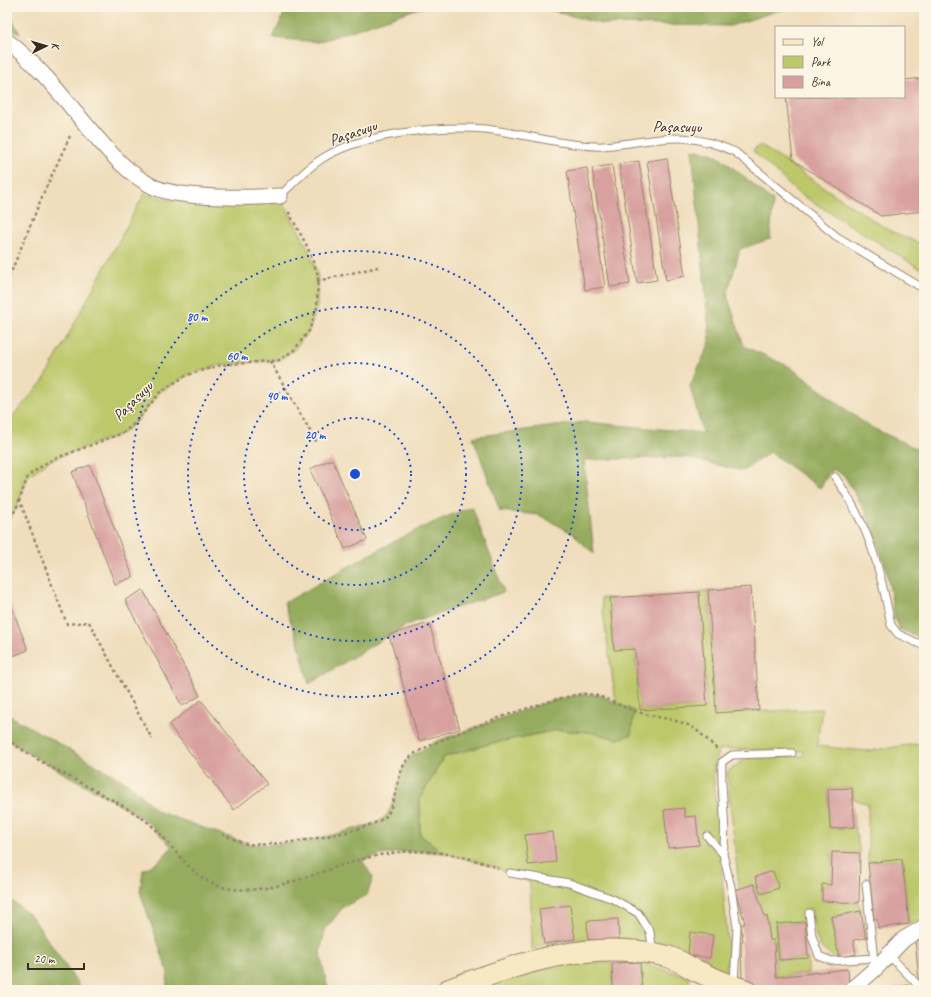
<svg xmlns="http://www.w3.org/2000/svg" width="931" height="997" font-family="Caveat,sans-serif">
<style>
.green{fill:#bcc86a;stroke:#7c7944}
.forest{fill:#95ac5e;stroke:#686b3e}
.building{fill:#d8a1a0}
.lines{fill:none;stroke-linecap:round;stroke-linejoin:round}
.lane-casing{stroke:#95846c;stroke-width:9}
.street-casing{stroke:#95846c;stroke-width:17}
.secondary-casing{stroke:#95846c;stroke-width:23}
.path{stroke:#95846c;stroke-width:2.5;stroke-dasharray:3 3;stroke-linecap:butt}
.lane{stroke:#fff;stroke-width:7}
.street{stroke:#fff;stroke-width:15}
.secondary{stroke:#f7e9c3;stroke-width:21}
.ring{fill:none;stroke:#1d4ed8;stroke-width:2;stroke-dasharray:2 4}
.labels{text-anchor:middle;dominant-baseline:central;stroke-width:3;stroke-linejoin:round;paint-order:stroke}
.street-label{font-size:16px;fill:#3b2a1e;stroke:#fcf5e5}
.centre{fill:#1d4ed8;stroke:#fcf5e5;stroke-width:2}
.ring-label{font-size:12px;text-anchor:middle;font-weight:bold;fill:#1d4ed8;stroke:#fcf5e5;stroke-width:3;stroke-linejoin:round;paint-order:stroke}
</style>
<rect width="100%" height="100%" fill="#fcf5e5"/>
<filter id="ink" filterUnits="userSpaceOnUse"><feTurbulence type="fractalNoise" baseFrequency=".025" numOctaves="2"/><feDisplacementMap in="SourceGraphic" scale="8" xChannelSelector="R" yChannelSelector="G"/><feConvolveMatrix kernelMatrix="1 2 1 2 8 2 1 2 1" color-interpolation-filters="sRGB"/></filter>
<filter id="wash" filterUnits="userSpaceOnUse"><feTurbulence type="fractalNoise" baseFrequency=".012" numOctaves="4" result="noise"/><feDisplacementMap in="SourceGraphic" scale="16" xChannelSelector="R" yChannelSelector="G"/><feGaussianBlur stdDeviation="0.9" result="paint"/><feColorMatrix in="noise" values="0 0 0 0 0 0 0 0 0 0 0 0 0 0 0 0 0 1.4 0 .05"/><feComposite in="paint" operator="in"/></filter>
<g filter="url(#wash)">
<rect width="100%" height="100%" fill="#efddbb"/>
<!-- green -->
<path class="green" d="M760,145L888,230L924,245V271L797,192L753,151Z
M144,194L183,203L260,205L280,196L307,246L318,275L317,307L309,331L294,350L279,360L221,365L187,375L160,392L136,422L123,433L49,461L28,476L16,509L7,523V423L44,380Z
M708,590L716,713L822,709L817,746L868,751L922,743L924,690V919L909,924L902,859L868,863V804L853,799L852,788L828,789L830,829L855,827L860,853H832L831,885L822,884V901L859,903L861,911L831,917L839,958C814,953 815,929 811,908L804,910L805,922L776,924L779,960L808,958V973L776,977L774,940H770L767,916L765,917L739,889L727,772L747,758L803,756L804,751L724,749L718,751L713,771L729,957L724,976L666,947L629,939L575,940L544,944L532,950L530,882L492,866L444,853L420,835V798L444,757L489,744L556,730L590,732L618,739L634,711L616,703L601,598H610L614,650L635,649L640,710L707,706L699,592Z
M569,962L612,963L613,990H471Z
M640,962L689,977L691,990H642Z"/>
<!-- forest -->
<path class="forest" d="M287,7H428L419,8L318,42L273,38Z
M540,7H789L730,26L601,24Z
M7,10L8,11L20,34L7,26Z
M692,149L711,153L725,161L773,201L770,239L740,249L727,295L744,346L790,367L868,426L924,452V639L899,629L895,619L886,567L867,514L844,475L832,469L820,488L770,452L743,471L684,457L584,460L594,554L572,533L539,515L500,511L473,437L585,422L703,433L690,386L710,342Z
M472,507L504,592L414,622L389,635L309,684L298,641L284,603C345,570 406,530 472,507Z
M583,694L600,695L634,711L631,735L618,739L590,732L556,730L489,744L444,757L420,798V835L444,853C414,850 391,851 362,860L373,878L367,895L343,907L325,930L320,953L327,985L333,990H166L168,972L140,892L143,870L158,862L172,847L150,824L129,810L21,749L7,739V714L131,785L157,811L248,844L274,845L313,840L377,823L387,815L394,800L403,767L409,758L437,741L550,701Z
M7,897L32,917L82,990H7Z"/>
<g id="blocks">
<!-- building -->
<path class="building" d="M924,78V211L881,216L793,160L786,97H904V80Z
M667,158L685,276L666,280L647,161Z
M639,161L657,280L637,283L619,164Z
M612,165L630,284L610,287L592,168Z
M587,168L605,287L585,290L567,171Z
M332,459L367,540L345,549L310,469Z
M90,465L133,577L115,584L72,472Z
M751,587L759,710L716,713L708,590Z
M143,590L200,696L182,706L125,600Z
M699,592L707,706L640,710L635,649L614,650L610,598Z
M7,595L28,650L8,658L7,655Z
M429,623L460,729L419,741L389,635Z
M7,665L11,676L7,677Z
M201,700L267,784L234,810L169,725Z
M852,788L855,827L830,829L828,789Z
M684,808L685,817L696,816L699,845L668,848L664,810Z
M553,832L556,862L528,865L525,835Z
M832,852L860,853L859,903L822,901V884L831,885Z
M902,859L909,924L878,928L877,919H874L868,863Z
M773,871L779,888L761,894L755,877Z
M754,884L765,917L767,916L770,940H774L776,977L848,969L849,988L786,990L746,986L742,981L741,941H743L741,925L745,923L735,890Z
M570,905L575,939L544,944L539,909Z
M861,911L866,938L853,940L856,954L839,958L831,917Z
M618,919L619,939L588,940L587,921Z
M805,922L808,958L779,960L776,924Z
M690,932L713,935L710,958L688,955Z
M915,940H924V980H919Z
M640,962L642,990H613L612,963Z
M909,985L910,990H889V989Z"/>
</g>
</g>
<g filter="url(#ink)">
<use href="#blocks" fill-opacity="0" stroke="#95846c" stroke-width="1"/>
<g class="lines">
<defs>
<path id="lane" d="M280,196C293,183 305,170 320,160C358,134 440,125 485,129C522,133 558,145 595,146C606,147 618,144 629,143C672,137 693,133 735,152L836,236L924,289
M835,477C869,525 880,568 891,625L898,634L924,646
M707,836L723,854L731,887L737,927L734,984
M723,854C728,823 720,793 722,762L732,755L792,753
M510,873L569,883L613,899L638,913L650,932L653,952
M866,884L874,961
M809,913L812,936L819,956L832,961L874,958
M889,955L916,983L921,990"/>
<path id="street" d="M7,41C40,66 65,100 92,132C110,153 130,176 156,188C184,199 249,198 280,196
M851,990L875,969L904,939L924,927"/>
<path id="secondary" d="M448,990C518,963 591,938 666,956C677,959 687,966 697,971C712,978 728,985 745,990"/>
</defs>
<!-- lane casing -->
<use href="#lane" class="lane-casing"/>
<!-- street casing -->
<use href="#street" class="street-casing"/>
<!-- secondary casing -->
<use href="#secondary" class="secondary-casing"/>
<!-- path -->
<path class="path" d="M317,281L378,267
M7,282L44,192L71,134
M270,361L317,443
M19,499L67,624L89,622L152,739
M7,523L16,509L28,476L49,461L123,433L136,422L160,392L187,375L221,365L279,360L294,350L309,331L317,307L318,275L307,246L287,209
M7,739C39,763 79,781 114,801C126,808 139,815 150,824C177,848 193,885 233,889C270,893 306,877 339,866C400,846 438,846 498,868
M222,834C230,837 239,842 247,844C270,848 374,832 387,815C398,799 396,771 409,758C426,741 558,695 584,694C603,694 617,706 635,711C652,717 671,718 688,725C699,730 709,742 718,750"/>
<!-- lane -->
<use href="#lane" class="lane"/>
<!-- street -->
<use href="#street" class="street"/>
<!-- secondary -->
<use href="#secondary" class="secondary"/>
</g>
</g>
<!-- distance rings -->
<g class="ring">
<circle cx="355" cy="474" r="56"/>
<circle cx="355" cy="474" r="111"/>
<circle cx="355" cy="474" r="167"/>
<circle cx="355" cy="474" r="223"/>
</g>
<g class="labels">
<!-- street labels -->
<g class="street-label">
<text transform="translate(677 127) rotate(1)">Paşasuyu</text>
<text transform="translate(353 133) rotate(-19)">Paşasuyu</text>
<text transform="translate(133 401) rotate(-45)">Paşasuyu</text>
</g>
</g>
<circle cx="355" cy="474" r="6" class="centre"/>
<g class="ring-label">
<text x="197" y="321">80 m</text>
<text x="237" y="360">60 m</text>
<text x="277" y="400">40 m</text>
<text x="315" y="439">20 m</text>
</g>
<!-- margin -->
<rect width="931" height="997" fill="none" stroke="#fcf5e5" stroke-width="24"/>
<!-- legend -->
<rect x="775" y="26" width="130" height="72" fill="#fcf5e5" stroke="#afa495"/>
<rect x="783" y="39" width="20" height="6" fill="#f7e9c3" stroke="#afa495"/>
<text x="811" y="46" font-size="12" fill="#3b2a1e">Yol</text>
<rect x="783" y="56" width="20" height="12" fill="#bcc86a" stroke="#afa495"/>
<text x="811" y="66" font-size="12" fill="#3b2a1e">Park</text>
<rect x="783" y="76" width="20" height="12" fill="#d8a1a0" stroke="#afa495"/>
<text x="811" y="86" font-size="12" fill="#3b2a1e">Bina</text>
<!-- north arrow -->
<g transform="translate(46 46) rotate(85)" stroke="#fcf5e5" stroke-width="3" paint-order="stroke">
<path d="M0-3L7 15L0 10L-7 15Z" fill="#3b2a1e"/>
<text y="-6" font-size="11" font-weight="bold" text-anchor="middle" fill="#3b2a1e">K</text>
</g>
<!-- scale -->
<path d="M28 963v6h56v-6" fill="none" stroke="#3b2a1e" stroke-width="2"/>
<text x="34" y="963" font-size="12" fill="#3b2a1e" stroke="#fcf5e5" stroke-width="3" paint-order="stroke">20 m</text>
</svg>
